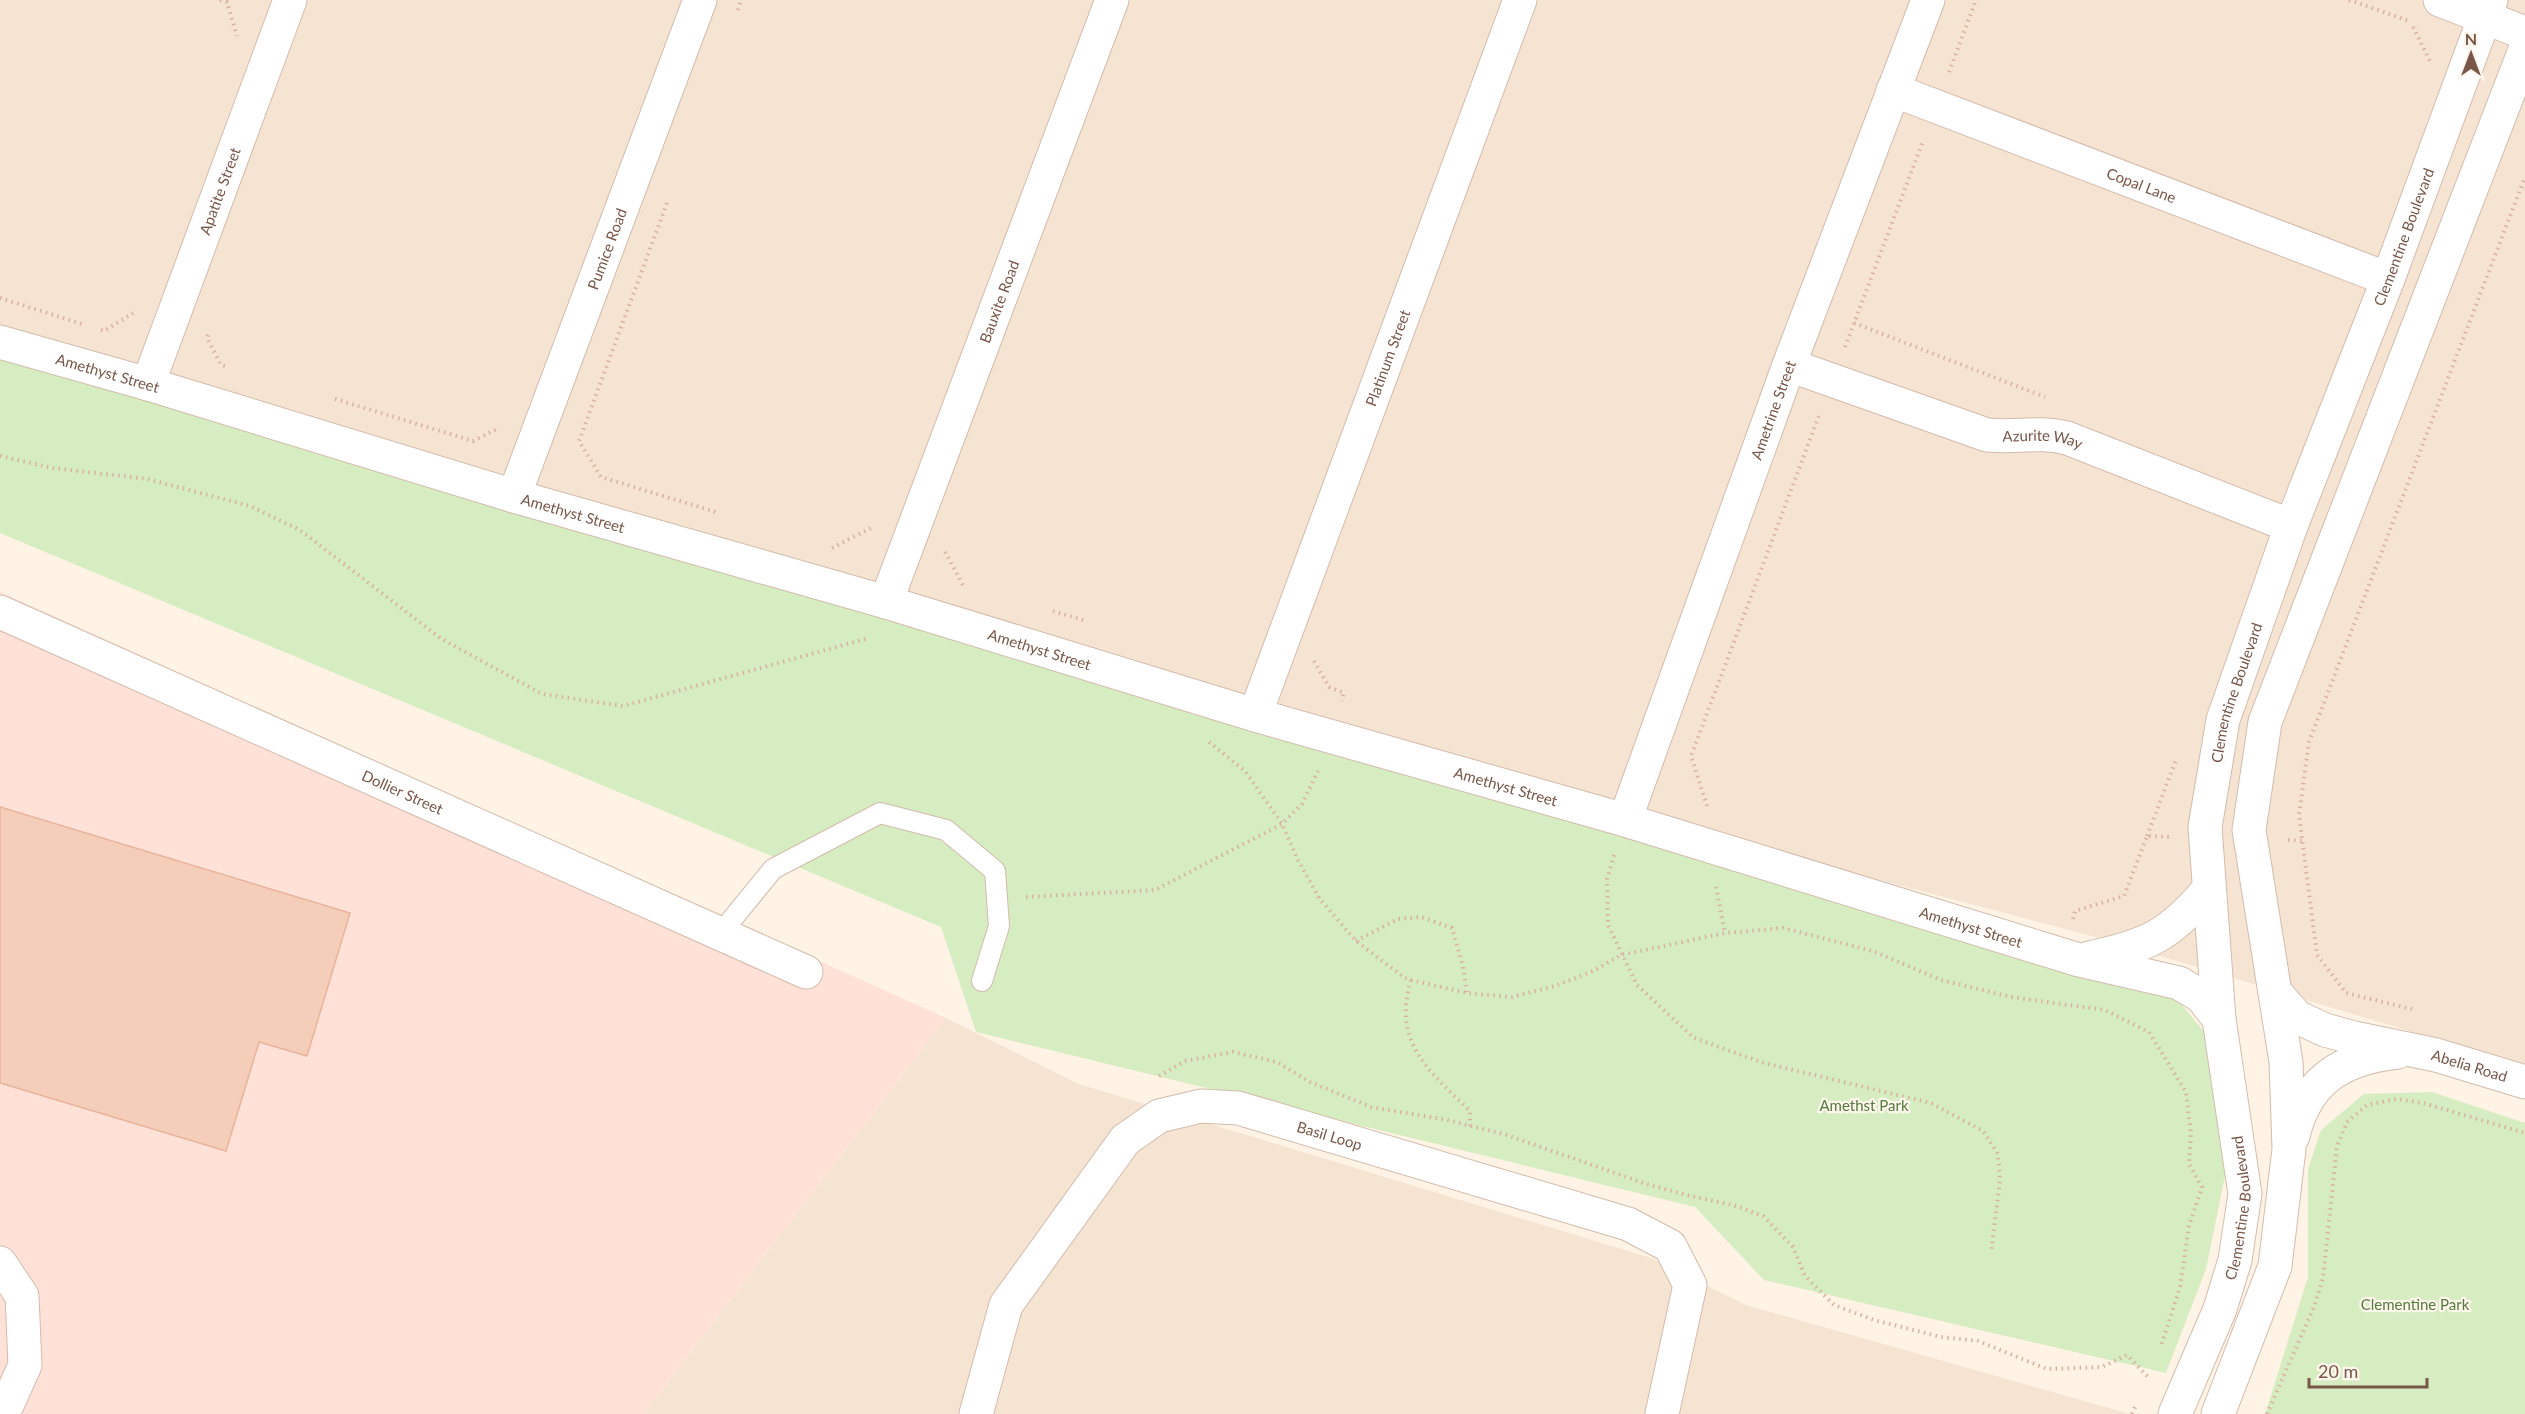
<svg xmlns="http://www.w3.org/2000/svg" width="2525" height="1414" font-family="Lato,sans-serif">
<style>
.residential{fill:#f6e4d3}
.commercial{fill:#ffe1d8}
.green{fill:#d6edc2}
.building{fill:#f5ceba;stroke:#e9b39a;stroke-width:1.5}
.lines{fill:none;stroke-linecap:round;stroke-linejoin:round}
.service-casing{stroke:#d3bbac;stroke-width:22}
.minor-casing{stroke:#d3bbac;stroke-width:35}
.path{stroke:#dab19d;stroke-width:4;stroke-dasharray:1.5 4.5;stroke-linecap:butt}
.service{stroke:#fff;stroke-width:20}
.minor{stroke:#fff;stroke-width:33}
.labels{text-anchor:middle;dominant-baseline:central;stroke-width:4.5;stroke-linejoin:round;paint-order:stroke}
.street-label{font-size:15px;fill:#795648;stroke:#fff7ed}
.park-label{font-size:15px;fill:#527a3c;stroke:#fff7ed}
</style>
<rect width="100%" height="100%" fill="#fef3e5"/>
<!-- residential -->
<path class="residential" d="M0,0H2525V1066L2107,940L499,516L0,357Z
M946,1018L1079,1084L1651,1258L1746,1305L2130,1414H643Z"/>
<!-- commercial -->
<path class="commercial" d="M0,592L946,1018L643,1414H0Z"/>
<!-- green -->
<path class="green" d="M0,352L2175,996L2209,1038L2226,1171L2206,1269L2166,1373L1764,1280L1695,1207L976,1032L941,927L0,533Z
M2432,1092L2525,1123V1414H2265L2308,1277V1169L2321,1130L2364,1094Z"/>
<!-- building -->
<path class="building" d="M0,807L350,913L307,1056L259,1042L226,1151L0,1083Z"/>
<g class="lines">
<defs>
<path id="service" d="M720,934L773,869L880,813L946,830L995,871L999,926L982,981"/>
<g id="minor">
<path d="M2440,0L2525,33"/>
<path id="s1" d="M1893,90L2388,279"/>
<path id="s2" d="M0,342L148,384L514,496L886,602L1255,715L1625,820L2079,960L2179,983L2201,996L2219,1019"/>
<path id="s3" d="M1789,365L1987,435C2015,438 2039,431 2067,438L2291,526"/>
<path id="s4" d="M148,384L290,0"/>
<path id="s5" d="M514,496L700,0"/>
<path id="s6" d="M886,602L1112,0"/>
<path id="s7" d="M0,612L806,972"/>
<path id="s8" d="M1255,715L1520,0"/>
<path id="s9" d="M1625,820L1789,365L1928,0"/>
<path d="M2089,958C2148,946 2170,935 2209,889"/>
<path id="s10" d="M2275,992L2297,1017L2325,1030L2354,1038L2436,1055L2525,1082"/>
<path d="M2293,1136C2306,1080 2342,1058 2398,1052"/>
<path d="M0,1263L22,1296L25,1365L3,1414"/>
<path id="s11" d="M976,1414L1006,1305L1125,1140L1159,1116L1201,1106L1238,1108L1628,1224L1670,1246L1690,1285L1662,1414"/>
<path id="s12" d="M2175,1414L2220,1309L2235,1260L2245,1194L2219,1019L2205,827L2223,720L2291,526L2388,279L2491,0"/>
<path d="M2218,1414L2275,1266L2289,1149L2286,1062L2249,830L2265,722L2525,50"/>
</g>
</defs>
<!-- service casing -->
<use href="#service" class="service-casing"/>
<!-- minor casing -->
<use href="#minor" class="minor-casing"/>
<!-- path -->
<path class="path" d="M220,0L227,2L237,36
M2349,0L2409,21
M738,10L741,0
M2413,27L2430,61
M1949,72L1976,0
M667,203L579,441L601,477L719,513
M0,298L82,324
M1854,323L2045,397
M101,330L104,331L133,313
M208,335L207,338L221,365L225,366
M1845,347L1923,141
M335,399L473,441L499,428
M0,456L53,468L147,479L250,506L300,530L440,638L542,694L623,706L869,638
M832,548L873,527
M945,552L963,585
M1053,611L1087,621
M1314,661L1329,687L1344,693L1342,701
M1209,742L1245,771L1282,824L1298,860L1319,898L1356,941L1405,978L1411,980L1467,993L1512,997L1555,986L1593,971L1621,955L1725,933L1783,928L1873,951L1941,980L2011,997L2105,1010L2149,1032L2186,1092L2191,1133L2189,1164L2202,1187L2189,1226L2180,1287L2161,1346
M1707,806L1691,756L1820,413
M2147,836L2176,760
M2288,840L2302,841
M1614,855L1607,879L1608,925L1637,985L1694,1038L1764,1063L1931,1103L1983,1131L1998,1154L2000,1180L1991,1253
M1716,887L1725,933
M1026,897L1155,890L1282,824L1302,804L1318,771
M2073,919L2075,911L2124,896L2147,836L2170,837
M1356,941L1398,919L1421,917L1452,928L1463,966L1467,993
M1411,980C1392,1042 1428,1070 1470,1111V1126
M2412,1009L2346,993L2317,955L2299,815L2309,742L2525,177
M1159,1076L1185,1061L1233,1052L1277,1062L1310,1082L1371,1107L1447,1120L1507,1135L1643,1183L1690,1196L1733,1205L1763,1216L1793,1247L1805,1276L1834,1305L1874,1320L1941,1337L1978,1341L2047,1369L2102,1367L2127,1355L2149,1378
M2132,1414L2137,1403
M2267,1414L2314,1307L2323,1278L2337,1146L2347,1122L2367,1105L2396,1099L2423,1103L2525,1133"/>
<!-- service -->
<use href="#service" class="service"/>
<!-- minor -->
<use href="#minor" class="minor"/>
</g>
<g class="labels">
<!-- street labels -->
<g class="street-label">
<text stroke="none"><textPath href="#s1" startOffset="266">Copal Lane</textPath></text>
<text stroke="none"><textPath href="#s4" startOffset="206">Apatite Street</textPath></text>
<text stroke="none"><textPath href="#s12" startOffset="1226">Clementine Boulevard</textPath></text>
<text stroke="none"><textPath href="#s5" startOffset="264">Pumice Road</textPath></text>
<text stroke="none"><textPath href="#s6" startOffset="321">Bauxite Road</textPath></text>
<text stroke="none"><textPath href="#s8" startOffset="381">Platinum Street</textPath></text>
<text stroke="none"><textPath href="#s2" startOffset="112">Amethyst Street</textPath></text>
<text stroke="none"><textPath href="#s9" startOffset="436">Ametrine Street</textPath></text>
<text stroke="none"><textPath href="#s3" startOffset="266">Azurite Way</textPath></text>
<text stroke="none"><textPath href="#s2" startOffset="598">Amethyst Street</textPath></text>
<text stroke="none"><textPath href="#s2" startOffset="1084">Amethyst Street</textPath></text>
<text stroke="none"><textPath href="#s12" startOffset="740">Clementine Boulevard</textPath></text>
<text stroke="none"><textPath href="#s2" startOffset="1570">Amethyst Street</textPath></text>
<text stroke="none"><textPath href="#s7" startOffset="441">Dollier Street</textPath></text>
<text stroke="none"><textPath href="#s2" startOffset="2056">Amethyst Street</textPath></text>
<text stroke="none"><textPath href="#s10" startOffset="213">Abelia Road</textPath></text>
<text stroke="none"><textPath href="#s11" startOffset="534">Basil Loop</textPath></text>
<text stroke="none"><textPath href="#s12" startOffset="218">Clementine Boulevard</textPath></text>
</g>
<!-- park labels -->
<g class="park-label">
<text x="1864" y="1105">Amethst Park</text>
<text x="2415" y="1304">Clementine Park</text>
</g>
</g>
<!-- north arrow -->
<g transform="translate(2471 54)" stroke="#fff7ed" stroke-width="4.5" paint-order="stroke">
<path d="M0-4.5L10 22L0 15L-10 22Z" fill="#795648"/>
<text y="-9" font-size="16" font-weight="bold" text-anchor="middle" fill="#795648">N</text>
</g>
<!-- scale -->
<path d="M2309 1378v9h118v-9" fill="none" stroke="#795648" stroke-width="3"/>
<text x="2318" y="1378" font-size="18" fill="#795648" stroke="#fff7ed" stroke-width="4.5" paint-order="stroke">20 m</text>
</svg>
